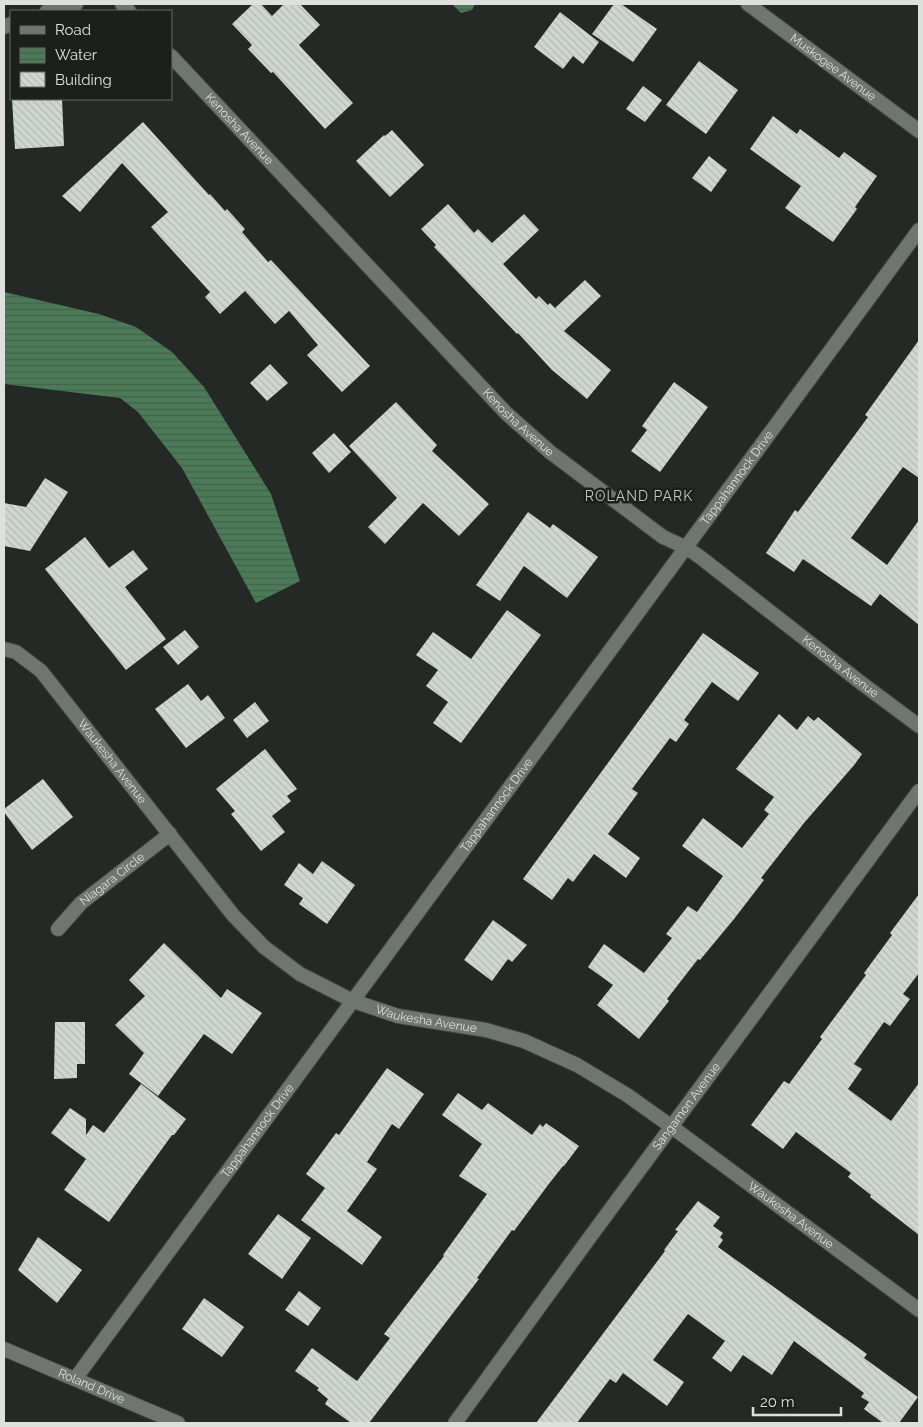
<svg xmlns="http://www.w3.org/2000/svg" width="923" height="1427" font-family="Raleway,sans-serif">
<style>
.water{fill:url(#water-rules)}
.building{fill:url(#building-back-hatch)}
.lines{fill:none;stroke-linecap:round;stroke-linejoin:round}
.minor-casing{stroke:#3f4340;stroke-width:16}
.minor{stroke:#6f7570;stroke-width:14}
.labels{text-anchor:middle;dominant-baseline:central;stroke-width:5;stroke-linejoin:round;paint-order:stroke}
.street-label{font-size:12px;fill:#dde0dd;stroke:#1b201c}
.neighbourhood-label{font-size:14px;letter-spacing:1px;fill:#c1c8c3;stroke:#1b201c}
</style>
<defs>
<pattern id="water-rules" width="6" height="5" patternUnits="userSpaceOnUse" patternTransform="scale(1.25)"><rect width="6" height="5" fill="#4b7a57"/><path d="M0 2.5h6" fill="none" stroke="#47614e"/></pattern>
<pattern id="building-back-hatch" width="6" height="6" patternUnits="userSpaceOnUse" patternTransform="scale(1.25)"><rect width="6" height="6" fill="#d0d7d1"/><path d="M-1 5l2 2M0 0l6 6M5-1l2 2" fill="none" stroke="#b4b9b4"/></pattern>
</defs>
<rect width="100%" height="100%" fill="#242925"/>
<!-- water -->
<path class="water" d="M452,4H475L472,10L461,13Z
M4,292L99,314L136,327L172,352L204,387L271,494L300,581L256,603L182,468L138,412L120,398L4,384Z"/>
<!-- building -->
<path class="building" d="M253,4H261L272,16L284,4H300L320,25L299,45L353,103L325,129L273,72L271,73L248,49L252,45L232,24Z
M614,4H621L657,29L633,62L592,34Z
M560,12L599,42L583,64L573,56L563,69L534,47Z
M699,61L738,90L706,134L666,105Z
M643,86L662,100L645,122L626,109Z
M12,99H62L64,146L15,149Z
M773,116L797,134L800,129L839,158L844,152L877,176L855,207L857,209L833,242L785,208L801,186L750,149Z
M143,122L209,195L210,194L225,211L227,209L245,229L242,232L268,262L271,260L370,366L342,392L307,355L318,345L289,311L275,324L245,291L220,314L205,297L210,292L151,227L168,212L122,163L80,212L62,196Z
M392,130L424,165L390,197L356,161L384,135L385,136Z
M709,156L727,170L711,192L692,178Z
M448,204L474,233L478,229L492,243L524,214L539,230L503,264L536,299L539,296L548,305L550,303L555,308L585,280L601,296L564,331L611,370L587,399L552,370L518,333L517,334L434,247L436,245L421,229Z
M919,340V478L903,467L851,538L887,565L919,520V625L880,594L871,606L803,559L794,572L766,553L795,510L798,512L868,417L865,415Z
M270,364L288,383L267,401L250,383Z
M674,382L708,407L660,472L631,451L647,430L642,426Z
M396,402L437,445L432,451L489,504L459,536L423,503L385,544L368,527L397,498L349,446Z
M334,433L351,452L329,473L312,453Z
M45,478L68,492L30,551L4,546V503L26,507Z
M528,512L550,528L553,524L598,557L567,598L524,566L500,601L476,585Z
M85,537L109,568L133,550L148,569L125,587L166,639L126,670L45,569Z
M507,610L541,635L461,743L433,723L448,702L426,686L438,670L416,655L433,632L471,659Z
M185,630L199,647L178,665L163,647Z
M703,633L759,673L738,701L712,682L684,720L689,724L676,742L670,738L632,789L638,793L608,834L640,858L626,878L594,854L573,882L568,878L552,900L523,879Z
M188,684L201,701L208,695L225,718L186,748L155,709Z
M255,702L269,721L247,738L233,720Z
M779,714L797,730L808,716L814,721L818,717L862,754L855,764L804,823L761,878L764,880L734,919L700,960L698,959L667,999L669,1001L639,1039L597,1005L613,985L588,967L604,944L644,973L672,938L666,934L688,906L697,912L723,876L682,846L703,818L742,848L769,814L764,810L774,797L736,769Z
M265,749L297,789L287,796L291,801L272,816L285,832L261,851L231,814L235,811L216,789Z
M43,779L73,817L32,850L4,812V809Z
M322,861L355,885L327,924L299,904L303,898L284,885L299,863L313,874Z
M919,894V973L903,994L910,999L890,1026L884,1022L854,1064L862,1069L848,1089L891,1121L919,1083V1235L870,1197L871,1195L848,1177L851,1173L796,1132L783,1149L751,1125L784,1081L789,1084L822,1039L820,1037L866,975L864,973L892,935L890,933Z
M493,920L527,945L512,962L508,959L492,981L464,960Z
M164,943L221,998L227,989L262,1013L232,1054L204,1034L158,1096L129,1074L144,1053L115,1025L145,996L129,980Z
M55,1022H85V1064H77V1078L54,1079Z
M387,1068L424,1094L399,1129L392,1124L367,1162L377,1169L347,1211L382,1237L362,1265L301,1220L325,1188L306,1174L336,1133L339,1135Z
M141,1084L186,1119L174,1135H172L109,1222L64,1190L86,1159L51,1133L70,1108L86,1119V1135L93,1125L104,1133Z
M458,1093L482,1110L488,1103L532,1135L540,1124L543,1127L546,1123L579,1146L564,1166H563L548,1185L514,1231L512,1230L477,1278L479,1279L369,1423H351L325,1404L328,1399L317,1390L319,1388L295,1371L312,1348L357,1381L390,1338L384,1334L444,1256L443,1255L487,1194L459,1176L482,1144L442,1115Z
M698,1201L720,1217L713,1226L723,1233L720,1237L723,1240L718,1247L867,1354L864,1358L918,1397L899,1423H883L864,1409L869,1402L861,1397L864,1393L794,1341L772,1375L743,1355L731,1372L712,1358L725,1341L688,1314L653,1360L684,1382L667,1406L623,1373L616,1383L610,1379L577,1423H536L665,1251L664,1250L678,1231L675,1230Z
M278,1214L311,1238L282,1279L248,1254Z
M38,1237L82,1270L57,1303L18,1270Z
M299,1291L321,1308L308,1326L285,1310Z
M204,1298L244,1327L222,1357L182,1329Z"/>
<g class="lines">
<defs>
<g id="minor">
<path d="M122,4L129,11"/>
<path id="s1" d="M748,4L919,131"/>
<path d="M47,11L76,4"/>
<path d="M4,27L11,24"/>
<path id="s2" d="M171,56L506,413L550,452L663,537L687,548L700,557L860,682L919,726"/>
<path id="s3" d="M4,649L16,652L41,671L233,915L264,947L300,974L353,1001L398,1016L486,1030L524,1041L577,1065L627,1095L672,1127L919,1310"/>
<path id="s4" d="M58,929L81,903L170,834"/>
<path id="s5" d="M4,1349L178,1423"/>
<path id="s6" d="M75,1379L919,230"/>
<path id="s7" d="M455,1423L590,1237L919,791"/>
</g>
</defs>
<!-- minor casing -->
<use href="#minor" class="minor-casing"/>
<!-- minor -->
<use href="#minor" class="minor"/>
</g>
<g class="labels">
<!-- street labels -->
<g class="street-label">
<text stroke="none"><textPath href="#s1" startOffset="106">Muskogee Avenue</textPath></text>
<text stroke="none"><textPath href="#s2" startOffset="100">Kenosha Avenue</textPath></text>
<text stroke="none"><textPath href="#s2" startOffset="505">Kenosha Avenue</textPath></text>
<text stroke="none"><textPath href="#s6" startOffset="1118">Tappahannock Drive</textPath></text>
<text stroke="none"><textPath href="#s2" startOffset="910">Kenosha Avenue</textPath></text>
<text stroke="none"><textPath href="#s3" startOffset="159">Waukesha Avenue</textPath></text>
<text stroke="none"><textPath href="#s6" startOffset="712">Tappahannock Drive</textPath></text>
<text stroke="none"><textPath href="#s4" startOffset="74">Niagara Circle</textPath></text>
<text stroke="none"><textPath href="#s3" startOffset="579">Waukesha Avenue</textPath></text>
<text stroke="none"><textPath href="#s7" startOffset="392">Sangamon Avenue</textPath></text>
<text stroke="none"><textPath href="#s6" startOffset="308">Tappahannock Drive</textPath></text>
<text stroke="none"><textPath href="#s3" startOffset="999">Waukesha Avenue</textPath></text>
<text stroke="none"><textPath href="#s5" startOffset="95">Roland Drive</textPath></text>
</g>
<!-- neighbourhood labels -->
<g class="neighbourhood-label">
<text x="639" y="496">ROLAND PARK</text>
</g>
</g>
<!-- border -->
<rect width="923" height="1427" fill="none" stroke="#dde0dd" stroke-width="10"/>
<!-- legend -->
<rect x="10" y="10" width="162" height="90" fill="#1b201c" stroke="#696d69"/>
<rect x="20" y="26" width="25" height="8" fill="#6f7570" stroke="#696d69"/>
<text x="55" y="35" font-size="15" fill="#dde0dd">Road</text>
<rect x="20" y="48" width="25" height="15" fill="url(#water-rules)" stroke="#696d69"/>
<text x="55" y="60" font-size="15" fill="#dde0dd">Water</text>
<rect x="20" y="72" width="25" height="15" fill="url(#building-back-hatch)" stroke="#696d69"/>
<text x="55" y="85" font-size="15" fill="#dde0dd">Building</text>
<!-- scale -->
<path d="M753 1407v8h88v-8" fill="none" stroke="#dde0dd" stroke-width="2.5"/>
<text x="760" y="1407" font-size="15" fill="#dde0dd" stroke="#1b201c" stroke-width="4" paint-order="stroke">20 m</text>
</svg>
